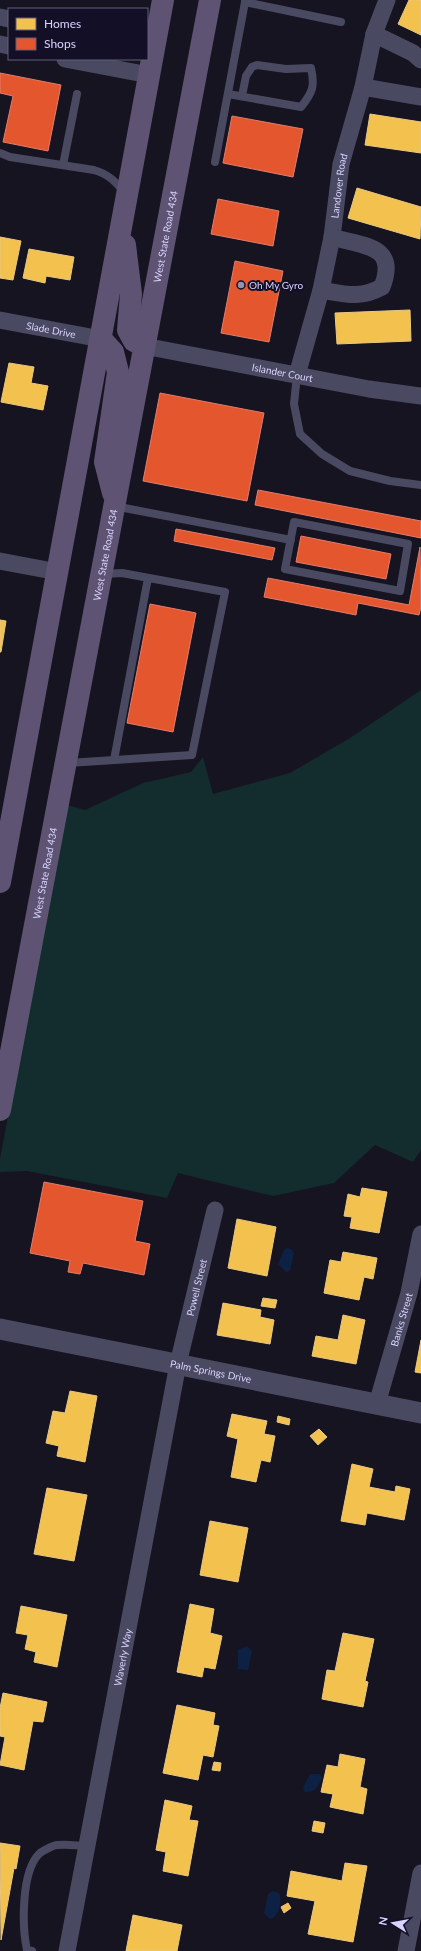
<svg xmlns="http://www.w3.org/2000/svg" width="421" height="1951" font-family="Lato,sans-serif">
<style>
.green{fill:#132c2d}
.water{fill:#0d2144}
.homes{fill:#f2c14e;stroke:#eac783}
.shops{fill:#e4572e;stroke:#e17c6d}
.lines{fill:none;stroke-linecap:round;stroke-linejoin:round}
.service{stroke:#4a4962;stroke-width:8}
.minor{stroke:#4a4962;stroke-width:17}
.tertiary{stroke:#4a4962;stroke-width:21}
.primary{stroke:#5e5373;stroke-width:22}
.poi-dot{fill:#9591b1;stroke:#130f26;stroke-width:1.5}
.labels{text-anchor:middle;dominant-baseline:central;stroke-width:4;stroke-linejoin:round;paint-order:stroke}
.street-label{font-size:10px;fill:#d9d4ff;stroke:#130f26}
.poi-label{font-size:10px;fill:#d9d4ff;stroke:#130f26;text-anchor:start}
</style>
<rect width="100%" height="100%" fill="#161421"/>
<!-- green -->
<path class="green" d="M421,690V1150L413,1162L375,1145L334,1183L273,1196L178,1173L167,1198L27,1171L0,1172V1159L67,805L85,810L143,783L191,772L203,757L213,794L290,773L350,738Z"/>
<!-- water -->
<path class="water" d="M287,1248L291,1249L294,1253L290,1271L286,1272L278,1264L284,1250Z
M247,1646L252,1651L248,1670L238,1669V1650Z
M310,1774H319L322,1777C319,1786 315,1793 305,1792L303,1788Z
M273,1891L279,1893C282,1900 280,1913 273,1918L270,1919L264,1913L268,1894Z"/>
<!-- homes -->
<path class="homes" d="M409,0H421V35L398,24Z
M370,114L421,122V153L365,145Z
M357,188L421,207L420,239L348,218Z
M0,237L21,241L13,280L0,278Z
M29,249L74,257L70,280L46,276L45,283L23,278Z
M410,310L411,341L337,344L335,313Z
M9,363L34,367L31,383L48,386L43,410L1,402Z
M0,620L6,621L1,652H0Z
M362,1188L387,1192L379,1233L350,1228L352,1217L344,1216L348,1194L360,1197Z
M237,1219L276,1227L267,1276L228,1268Z
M343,1252L377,1258L373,1279L364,1277L359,1300L324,1293L330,1260L341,1262Z
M263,1298L277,1300L275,1308L261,1306Z
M223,1303L261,1310L260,1317L274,1320L270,1344L217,1335Z
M343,1315L365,1320L356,1364L312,1356L316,1336L338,1340Z
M421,1340V1373L415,1372Z
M70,1391L97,1396L85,1462L57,1456L59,1446L46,1443L53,1411L65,1413Z
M232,1414L267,1421L264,1434L275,1436L270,1462L261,1460L256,1482L231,1477L238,1439L227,1436Z
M278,1416L290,1419L289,1425L277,1422Z
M319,1429L327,1437L318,1445L310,1436Z
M352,1464L373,1469L369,1487L395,1492L396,1486L410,1489L404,1520L367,1513L365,1525L341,1521Z
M47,1488L87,1495L74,1561L34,1554Z
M210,1521L248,1528L238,1582L200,1575Z
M190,1604L214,1609L210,1633L222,1636L215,1669L204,1667L202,1677L177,1672Z
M21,1606L67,1615L57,1667L34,1662L36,1652L25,1649L28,1635L16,1633Z
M343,1633L374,1639L365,1681L368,1682L363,1707L322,1699L327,1670L335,1671Z
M3,1693L47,1702L43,1722L33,1721L24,1770L0,1765L5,1737L0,1736V1708Z
M177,1705L215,1713L213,1725L219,1726L213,1757L203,1755L198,1780L163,1773Z
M340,1754L365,1759L360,1787L367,1789L363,1814L330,1807L333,1794L321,1792L327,1765L338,1767Z
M214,1762L221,1763L220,1771L212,1770Z
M165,1800L192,1806L189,1820L198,1821L188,1876L163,1871L166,1852L156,1850Z
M314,1821L325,1823L323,1833L312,1831Z
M0,1843L20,1846L16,1869L14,1868L1,1940Z
M345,1863L367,1866L353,1942L308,1934L315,1901L287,1896L291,1871L342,1881Z
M288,1903L291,1908L284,1913L281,1907Z
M133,1915L182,1925L177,1951H126Z"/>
<!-- shops -->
<path class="shops" d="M0,73L61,85L48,151L3,142L13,96L0,93Z
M232,116L303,129L293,177L223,163Z
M218,199L279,211L273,246L211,234Z
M235,261L283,271L269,342L221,333Z
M160,393L264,413L247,501L143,481Z
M258,490L421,521V538L255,505Z
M176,529L275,548L272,560L174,541Z
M301,536L391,554L386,579L296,562Z
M420,547L421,607L419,615L358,603L356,615L264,597L268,578L409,605Z
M150,604L196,613L173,732L127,723Z
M44,1182L143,1201L135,1241L150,1244L144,1275L83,1263L80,1274L68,1272L70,1261L30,1253Z"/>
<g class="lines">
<!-- service -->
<path class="service" d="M245,0V2L341,22
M228,94L301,107C313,92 315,86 311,68L286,69L257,65L252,67L246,76L242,96
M0,153L10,157L94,170C108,174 115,181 124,192
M215,162L245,2
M63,165L77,94
M297,375L294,404L300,434L322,454L350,471L390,481L421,485
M114,506L291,540
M294,522L408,544L400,591L285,569Z
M114,760L148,578
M68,763L192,755L225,592L122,573L103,574
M32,1951L27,1950C22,1927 21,1872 39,1854C42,1851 49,1848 53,1846C62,1843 77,1846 87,1846"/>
<!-- minor -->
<g class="minor">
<path d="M0,17L9,19"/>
<path d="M374,34L413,53L421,60"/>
<path d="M0,44L9,46"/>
<path d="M65,59L149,75"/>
<path d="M363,87L421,97"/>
<path d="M321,290C345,294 360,299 382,287C399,244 361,246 332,237"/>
<path id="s1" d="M0,320L101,339"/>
<path id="s2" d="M144,346L369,389L421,396"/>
<path id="s3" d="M297,375L321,290L332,237L341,164L363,87L374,34L387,0"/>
<path d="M0,561L58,572"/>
<path id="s4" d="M377,1404L409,1293L421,1234"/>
<path id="s5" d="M67,1951L178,1364L215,1210"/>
<path d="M406,1951L421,1873"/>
</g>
<!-- tertiary -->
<path class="tertiary" id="s6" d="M0,1329L421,1413"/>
<!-- primary -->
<g class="primary">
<path d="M125,245L131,294L128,330L134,341L144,346"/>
<path d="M101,339L113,352L118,372L105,462L113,493"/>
<path d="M0,882L163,0"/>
<path id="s7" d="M0,1110L210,0"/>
</g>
</g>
<!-- markers -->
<circle class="poi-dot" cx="241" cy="285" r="4"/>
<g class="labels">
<!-- street labels -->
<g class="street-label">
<text stroke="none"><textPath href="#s3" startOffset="194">Landover Road</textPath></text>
<text stroke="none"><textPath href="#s7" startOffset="889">West State Road 434</textPath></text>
<text stroke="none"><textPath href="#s1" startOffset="52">Slade Drive</textPath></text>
<text stroke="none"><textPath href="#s2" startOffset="141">Islander Court</textPath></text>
<text stroke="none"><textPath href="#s7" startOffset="565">West State Road 434</textPath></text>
<text stroke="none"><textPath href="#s7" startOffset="241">West State Road 434</textPath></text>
<text stroke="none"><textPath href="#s5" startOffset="676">Powell Street</textPath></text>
<text stroke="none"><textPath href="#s4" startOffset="88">Banks Street</textPath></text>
<text stroke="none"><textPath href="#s6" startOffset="215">Palm Springs Drive</textPath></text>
<text stroke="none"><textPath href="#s5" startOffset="299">Waverly Way</textPath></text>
</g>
<!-- poi labels -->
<g class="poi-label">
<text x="249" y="285">Oh My Gyro</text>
</g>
</g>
<!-- legend -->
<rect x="8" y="8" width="140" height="52" fill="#130f26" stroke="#625e7d"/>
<rect x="16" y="18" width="20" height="12" fill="#f2c14e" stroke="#625e7d"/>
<text x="44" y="28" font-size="12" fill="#d9d4ff">Homes</text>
<rect x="16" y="38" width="20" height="12" fill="#e4572e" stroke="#625e7d"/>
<text x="44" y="48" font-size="12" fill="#d9d4ff">Shops</text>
<!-- north arrow -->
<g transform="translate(393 1923) rotate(281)" stroke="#130f26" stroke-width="3" paint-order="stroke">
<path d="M0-3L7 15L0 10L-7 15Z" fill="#d9d4ff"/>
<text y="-6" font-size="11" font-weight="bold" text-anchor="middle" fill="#d9d4ff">N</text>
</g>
</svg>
